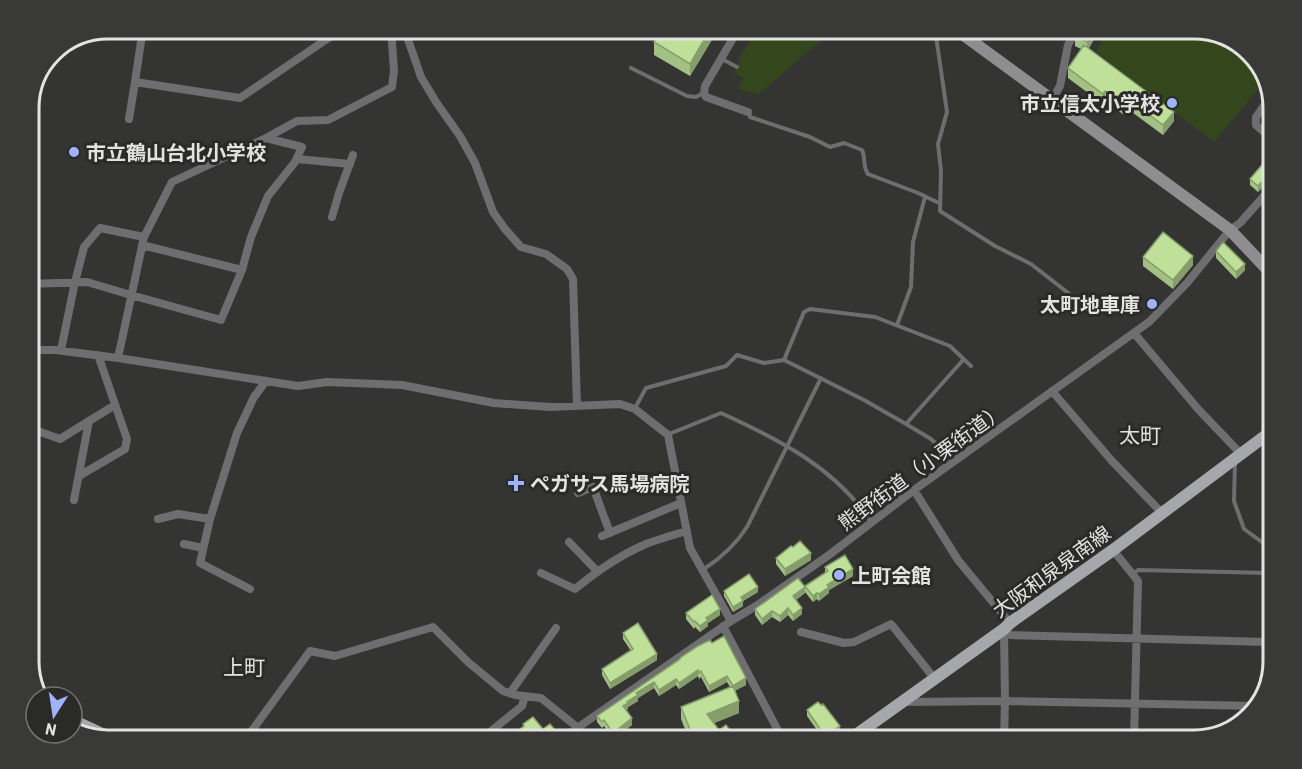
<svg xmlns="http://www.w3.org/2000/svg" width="1302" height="769" font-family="Barlow,'Noto Sans JP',sans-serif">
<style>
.green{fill:#34471c}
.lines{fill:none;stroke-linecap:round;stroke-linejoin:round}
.lane{stroke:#6e6e70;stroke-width:4}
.street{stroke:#6e6e70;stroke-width:8}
.secondary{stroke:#8e8e91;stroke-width:12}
.primary{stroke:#a6a7aa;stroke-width:12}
.wall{fill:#a3c184}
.shaded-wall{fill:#859d6b}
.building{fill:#bee099;stroke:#859d6b;stroke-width:1.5}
.poi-dot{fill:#a1b3fd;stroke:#2a2b29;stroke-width:2}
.labels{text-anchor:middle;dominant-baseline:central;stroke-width:6;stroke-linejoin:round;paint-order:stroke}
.poi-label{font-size:20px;font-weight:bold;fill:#e3e3e2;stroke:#2a2b29;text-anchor:start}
.street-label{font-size:20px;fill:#e3e3e2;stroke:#2a2b29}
.neighbourhood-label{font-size:21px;fill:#e3e3e2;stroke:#2a2b29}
.rim{fill:none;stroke:#e3e3e2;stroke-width:3}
</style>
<rect width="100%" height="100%" fill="#343532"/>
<!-- green -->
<path class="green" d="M758,29H832L833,30L759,94L738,89L744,78L734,73L740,62L738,60Z
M1108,29H1194L1230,38L1255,61L1266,80L1214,142L1096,52Z"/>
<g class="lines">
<!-- lane -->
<path class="lane" d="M942,28L936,36L947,112L938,144L941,171L940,211L995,246L1031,264L1081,303
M722,59L737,67
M631,68L687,96L696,97L703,93
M749,112L750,117L810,137L830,147L844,143L862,150C866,158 862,166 868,174L918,193L939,203
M897,325L911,287L913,242L925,197
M784,360L864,400L906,424L931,439L953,460
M635,408L646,388L726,366L737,355L764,363L784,360L804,312L810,309L875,317L950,346L971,366
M906,424L963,360
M669,434L721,413C778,439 836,468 871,522
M1235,461L1234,501L1244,529L1266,545L1270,551L1267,641
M704,569C721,558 736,544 747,527L821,378
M1133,574L1138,570L1269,573"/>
<!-- street -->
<path class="street" d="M143,28L135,82L240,98L330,37L332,34L333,28
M275,28L330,37
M404,28L421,77L436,102L460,136L475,163L493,212L505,229L521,247L546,254L567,269L573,279L577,406
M739,28L705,86L704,93L706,97L748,112
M1052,100L1060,86L1068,45L1077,28
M129,119L135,82
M266,138L297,121L328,120L392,87L394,71L391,28
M1267,145L1271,138L1256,125V117L1271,96
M297,159L350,164
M332,217L339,193L353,155
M142,245L242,270
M29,284L87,282L131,295L221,320L242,270L251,237L268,196L295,162L302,147L266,138L172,182L144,237L118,358
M1134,333L1198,409L1241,454
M29,350H56L118,358L298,386L327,382L402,385L494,403L550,407L620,404L635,409L668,435L690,548L731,621
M61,350L75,282L84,247L100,228L144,237
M1052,391L1112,461L1162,513
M29,428L60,439L115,405
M79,476L125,449L127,439L98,355
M914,490L958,560L1010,623
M578,493L593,487L610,533
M74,500L89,421
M158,519L178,514L210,519
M602,536L681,503
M569,542L597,571
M184,544L203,548
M1113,550L1138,581L1134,740
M541,573L575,589C597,571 620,555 646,544C659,539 673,535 687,531
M250,589L200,563L210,519L237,433L254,397L266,381
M723,626L783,740
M1004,629L1005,701L1258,706
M1004,629L1010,635L1267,642L1266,690
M801,632L844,643L854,642L891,624L934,678
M29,645L34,653L29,666
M510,693L556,628
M903,702L1005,701L1004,740
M245,740L310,651L335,656L433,627L468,662L503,691L515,695L541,698L577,727
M480,740L522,706L525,696
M560,740L731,621L756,606L829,555L914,490L1149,322L1187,283L1230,230L1240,223L1273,186"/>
<!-- secondary -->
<path class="secondary" d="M954,28L1230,230L1267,269L1273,278"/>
<!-- primary -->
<path class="primary" d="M72,720L115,740
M849,740L1004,629L1010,623L1113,550L1273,430"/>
</g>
<!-- wall -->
<path class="wall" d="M662,28H722L715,39L713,38L690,76L654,55V42Z
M1079,28H1100L1089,48L1174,121L1163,135L1129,110L1124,115L1105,101L1103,104L1068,78V68L1081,49L1075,46V36Z
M1273,152V180L1270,179L1258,192L1250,185V179Z
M1216,251L1245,270L1236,279L1216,258Z
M1143,257L1193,265L1173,289L1143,266Z
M793,547L811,560L785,576L776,564V558Z
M825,567L853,576L829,590V593L819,601L817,599L813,602L805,592V586L825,573Z
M724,591L758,592L743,601V606L733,612L724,596Z
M805,593L796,600L802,614L793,621L788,615L780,622L772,617L762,625L755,615V609Z
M686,613L720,615L708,623V626L700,632L695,627L694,629L686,619Z
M623,633L657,660L610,689L602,675V669L631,651L623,639Z
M712,643L746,685L734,691L739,713L714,723L719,730L735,740L687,734L681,719V707L730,687L727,682L709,692L701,677L699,679L698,676L679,689L676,685L659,696L654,688L638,698V701L628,707V709L626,710L632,725L613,739L604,726L602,728L597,722V716L680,660V658Z
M807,710L840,732L828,740H824L807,716Z"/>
<!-- shaded-wall -->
<path class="shaded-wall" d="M711,28H713V38L690,76V64Z
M715,28H722L715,39Z
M1094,28H1100L1087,52V42Z
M1105,91V101L1103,104V94Z
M1129,100V110L1124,115V105Z
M1174,112V121L1163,135V125Z
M1270,173V179L1258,192V186Z
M1193,256V265L1173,289V280Z
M1245,264V270L1236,279V272Z
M811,553V560L785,576V569Z
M853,569V576L829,590V593L819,601V594L827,585Z
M758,587V592L741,602V597Z
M805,587V593L793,602V596Z
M817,593V599L813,602V596Z
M743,601V606L733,612V607Z
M788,608V615L780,622V616Z
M802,608V614L793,621V615Z
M720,609V615L708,623V626L700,632V626L706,618Z
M772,611V617L762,625V619Z
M657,654V660L610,689V683Z
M698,670V676L679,689V683Z
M727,676V682L709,692V686Z
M746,678V685L733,692V686Z
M676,679V685L659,696V690Z
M654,682V688L638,698V701L628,707V709L623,712V706L636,693Z
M739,701V713L707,726V714Z
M632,718V725L613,739V733Z
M840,726V732L828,740H825V736Z"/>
<!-- building -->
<path class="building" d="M662,28H711L690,64L654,42Z
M1079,28H1094L1087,42L1075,36Z
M1084,45L1174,112L1163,125L1129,100L1124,105L1105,91L1103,94L1068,68Z
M1273,152V174L1270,173L1258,186L1250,179Z
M1163,232L1193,256L1173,280L1143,257Z
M1223,242L1245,264L1236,272L1216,251Z
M800,541L811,553L785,569L776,558L791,546L793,547Z
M845,555L853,569L827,585L829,587L819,594L817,593L813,596L805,586L828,571L825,567Z
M749,574L758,587L741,597L743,601L733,607L724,591Z
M798,578L805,587L793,596L802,608L793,615L788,608L780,616L772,611L762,619L755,609Z
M712,595L720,609L706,618L708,620L700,626L695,621L694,622L686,613Z
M638,623L657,654L610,683L602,669L633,649L623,633Z
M724,636L746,678L733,686L727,676L709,686L701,671L699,673L698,670L679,683L676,679L659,690L654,682L636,693L638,695L627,702L628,703L623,706L632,718L613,733L604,720L602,722L597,716L680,659V658L698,646L710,640L712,643Z
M733,686L739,701L707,714L719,730L726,725L735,737L730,740H677L691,732L681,707Z
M818,702L821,705L823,704L840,726L825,736L807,710Z
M533,717L543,729L550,724L555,730V737L558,740L564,739L577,729L584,738L593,732L599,740L535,741L533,738L529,741H512L518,736L516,732L524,726L523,724Z
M402,732L406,741H384L383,739Z"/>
<!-- markers -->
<g class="poi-dot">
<circle cx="1172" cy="103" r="6"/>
<circle cx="74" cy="152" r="6"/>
<circle cx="1152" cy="304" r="6"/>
<path d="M513 474h6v6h6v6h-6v6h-6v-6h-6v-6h6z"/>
<circle cx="839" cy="575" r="6"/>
</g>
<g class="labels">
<!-- poi labels -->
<g class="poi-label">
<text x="1160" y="103" text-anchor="end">市立信太小学校</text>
<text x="86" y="152">市立鶴山台北小学校</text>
<text x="1140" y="304" text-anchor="end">太町地車庫</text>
<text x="530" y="483">ペガサス馬場病院</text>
<text x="851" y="575">上町会館</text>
</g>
<!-- street labels -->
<g class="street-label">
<text transform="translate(921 466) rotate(-36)">熊野街道（小栗街道）</text>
<text transform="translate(1051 571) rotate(-36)">大阪和泉泉南線</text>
</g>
<!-- neighbourhood labels -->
<g class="neighbourhood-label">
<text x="1140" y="434">太町</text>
<text x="244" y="666">上町</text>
</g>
</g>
<!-- crop -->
<path d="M0 0H1302V769H0ZM108 39H1194A69 69 0 0 1 1263 108V661A69 69 0 0 1 1194 730H108A69 69 0 0 1 39 661V108A69 69 0 0 1 108 39Z" fill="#393a38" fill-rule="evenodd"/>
<path class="rim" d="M108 39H1194A69 69 0 0 1 1263 108V661A69 69 0 0 1 1194 730H108A69 69 0 0 1 39 661V108A69 69 0 0 1 108 39Z"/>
<!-- north arrow -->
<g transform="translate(54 715) rotate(192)"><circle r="28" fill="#2a2b29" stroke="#747573" stroke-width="1.5"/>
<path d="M0-4.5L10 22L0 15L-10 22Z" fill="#a1b3fd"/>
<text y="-9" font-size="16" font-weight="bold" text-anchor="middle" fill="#e3e3e2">N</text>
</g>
</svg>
